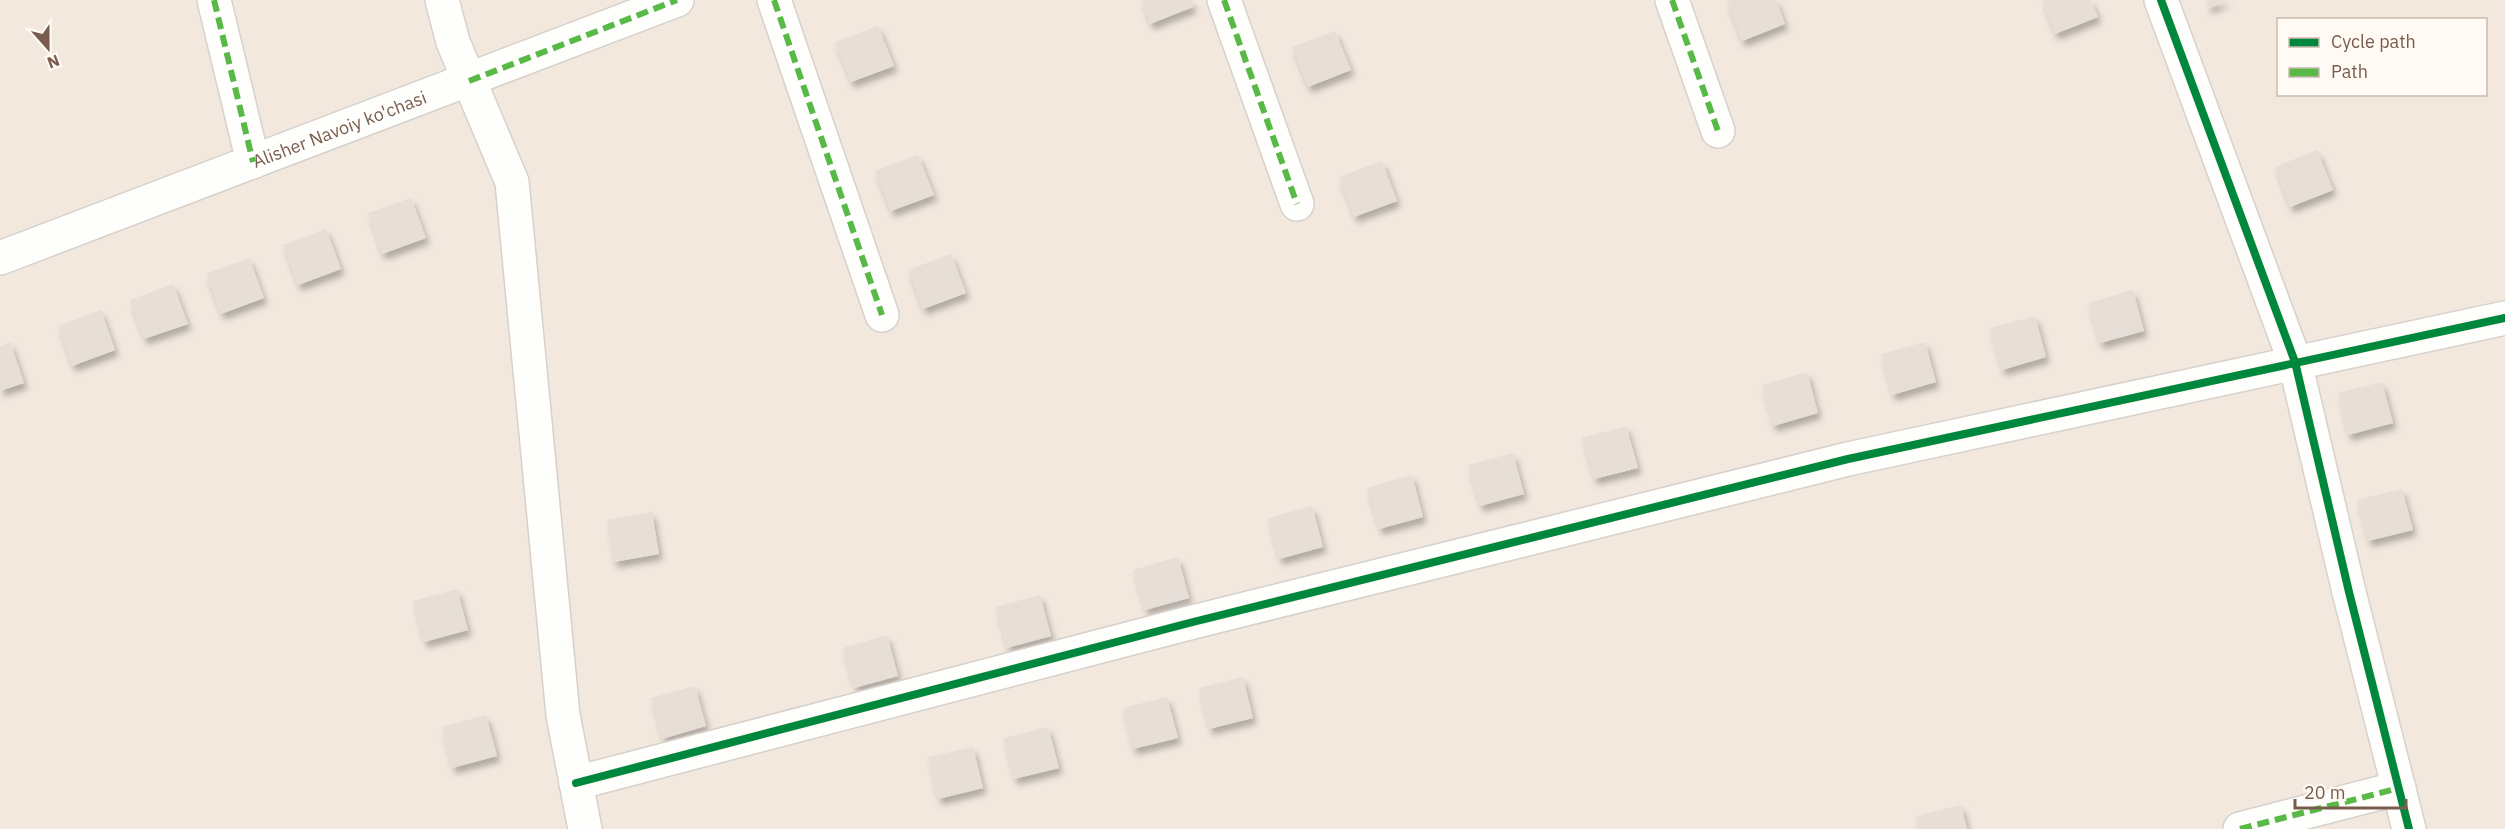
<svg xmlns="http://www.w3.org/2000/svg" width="2505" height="829" font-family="'IBM Plex Sans',sans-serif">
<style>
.residential{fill:#f2e8de;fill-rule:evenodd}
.building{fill:#e6ded7;filter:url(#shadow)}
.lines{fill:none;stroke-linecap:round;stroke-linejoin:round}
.minor-casing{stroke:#d7d1cb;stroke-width:36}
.minor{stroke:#fefefd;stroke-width:33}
.quiet{stroke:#58b947;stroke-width:6;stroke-dasharray:12 6;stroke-linecap:butt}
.cycleway-casing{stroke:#fffaf3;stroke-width:11}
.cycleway{stroke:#00873e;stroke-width:8}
.labels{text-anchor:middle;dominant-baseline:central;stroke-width:6;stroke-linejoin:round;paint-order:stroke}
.street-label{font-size:18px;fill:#7a5c4d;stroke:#fffaf3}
</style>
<defs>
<filter id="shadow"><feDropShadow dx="3.5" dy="6" stdDeviation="3" flood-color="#0004"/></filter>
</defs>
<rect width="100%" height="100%" fill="#f9f5f0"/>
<!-- residential -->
<path class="residential" d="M0,0H2505V829H0ZM2278,20H2486V94H2278Z"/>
<!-- building -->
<path class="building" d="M1141,0H1191L1193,7L1150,24Z
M1731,0H1776L1785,24L1742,41L1727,2Z
M2042,0H2091L2098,17L2055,34Z
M2206,0H2228L2209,8Z
M878,26L894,66L851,82L835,42Z
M1335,31L1351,70L1308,87L1292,47Z
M2317,150L2333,190L2290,207L2275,167Z
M918,155L934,195L891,211L875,171Z
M1382,161L1397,201L1354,217L1339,177Z
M411,198L426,238L382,254L368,213Z
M326,229L341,269L298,285L283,245Z
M951,254L966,293L923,309L908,270Z
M249,258L264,298L221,314L206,274Z
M173,284L188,324L144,339L130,300Z
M2133,290L2144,331L2100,343L2088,303Z
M101,310L115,350L72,366L58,326Z
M2035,316L2046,357L2002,370L1990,328Z
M10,342L24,383L0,391V346Z
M1925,342L1936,382L1892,395L1881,354Z
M1807,372L1818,413L1773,426L1762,385Z
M2382,382L2393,423L2348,435L2338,393Z
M1626,426L1638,468L1594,479L1582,438Z
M1513,453L1524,494L1480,506L1468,465Z
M1412,475L1423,517L1379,529L1367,488Z
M2402,489L2413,530L2368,541L2357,500Z
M1312,506L1323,547L1279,559L1268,518Z
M652,512L659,554L614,562L607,520Z
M1178,557L1189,598L1145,610L1133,570Z
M457,589L468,630L424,642L413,601Z
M1040,595L1051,636L1007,648L996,607Z
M887,635L898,676L854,688L843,648Z
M1243,677L1253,718L1209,729L1199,688Z
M695,686L706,726L662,739L651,698Z
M1167,697L1178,738L1133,749L1123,708Z
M486,715L497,756L452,768L442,727Z
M1048,727L1059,768L1014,779L1004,738Z
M973,747L983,788L938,799L928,757Z
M1961,805L1967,829H1919L1916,816Z"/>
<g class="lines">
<defs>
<g id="minor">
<path d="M214,0L253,162"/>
<path d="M442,0L453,42L512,182L563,715L585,829"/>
<path d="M774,0L882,315"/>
<path d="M1224,0L1297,204"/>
<path d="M1672,0L1718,131"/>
<path d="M2161,0L2295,362L2349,592L2409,829"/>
<path id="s1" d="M0,258L677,0"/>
<path d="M576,783L1193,622L1848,459L2505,318"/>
<path d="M2240,829L2399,788"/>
</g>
</defs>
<!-- minor casing -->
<use href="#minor" class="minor-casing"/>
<!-- minor -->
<use href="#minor" class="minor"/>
<!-- quiet -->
<path class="quiet" d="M214,0L253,162
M774,0L882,315
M1224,0L1297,204
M1672,0L1718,131
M469,81L677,0
M2240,829L2399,788"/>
<defs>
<path id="cycleway" d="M2161,0L2295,362L2349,592L2409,829
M576,783L1193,622L1848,459L2505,318"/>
</defs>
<!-- cycleway casing -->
<use href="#cycleway" class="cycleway-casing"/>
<!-- cycleway -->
<use href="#cycleway" class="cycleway"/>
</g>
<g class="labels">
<!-- street labels -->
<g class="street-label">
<text stroke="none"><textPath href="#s1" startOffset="363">Alisher Navoiy ko'chasi</textPath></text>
</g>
</g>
<!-- legend -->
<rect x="2277" y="18" width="210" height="78" fill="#fffaf3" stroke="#cabbb1" stroke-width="1.5"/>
<rect x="2289" y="38" width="30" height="9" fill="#00873e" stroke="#cabbb1" stroke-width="1.5"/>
<text x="2331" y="48" font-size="18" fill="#7a5c4d">Cycle path</text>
<rect x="2289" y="68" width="30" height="9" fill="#58b947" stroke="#cabbb1" stroke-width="1.5"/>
<text x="2331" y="78" font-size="18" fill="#7a5c4d">Path</text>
<!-- north arrow -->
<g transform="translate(48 48) rotate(159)" stroke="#fffaf3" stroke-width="4.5" paint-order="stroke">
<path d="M0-4.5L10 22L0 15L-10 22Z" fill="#7a5c4d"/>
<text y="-9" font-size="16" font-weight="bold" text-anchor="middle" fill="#7a5c4d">N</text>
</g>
<!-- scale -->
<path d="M2295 799v9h111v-9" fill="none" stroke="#7a5c4d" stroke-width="3"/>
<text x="2304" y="799" font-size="18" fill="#7a5c4d" stroke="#fffaf3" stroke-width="4.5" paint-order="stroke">20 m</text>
</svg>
